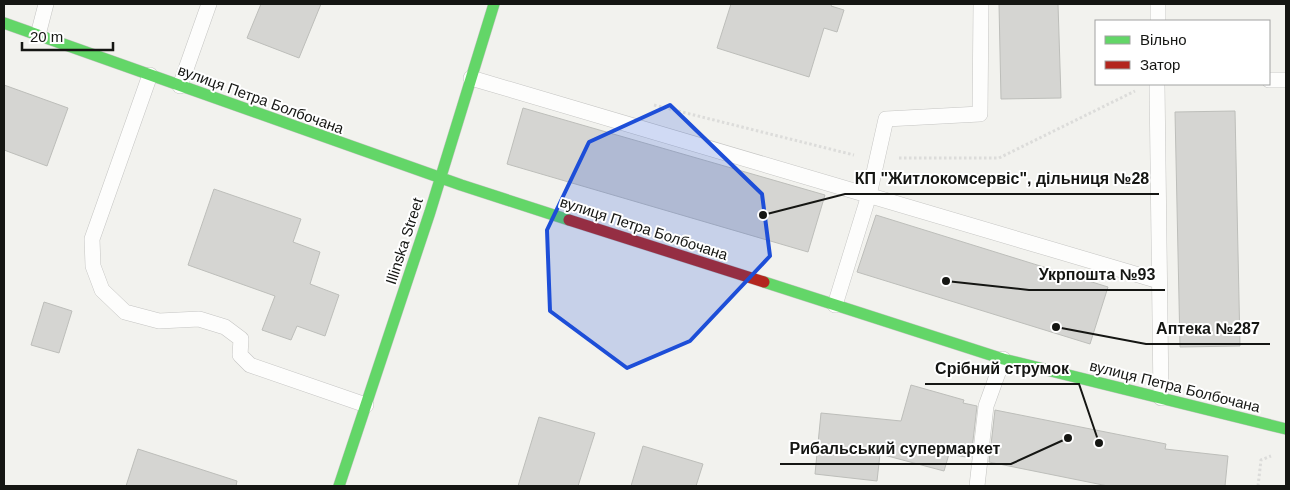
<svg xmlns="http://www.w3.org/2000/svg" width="1290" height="490" font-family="Helvetica,sans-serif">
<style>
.building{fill:#d5d5d2;stroke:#bdbeba}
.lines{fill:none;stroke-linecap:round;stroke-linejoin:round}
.lane-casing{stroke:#c5c5c3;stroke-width:16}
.fast-casing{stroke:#c5c5c3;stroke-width:12}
.jam-casing{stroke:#c5c5c3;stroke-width:12}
.path{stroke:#dcdcda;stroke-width:3;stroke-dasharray:2.5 2.5;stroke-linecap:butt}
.lane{stroke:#fdfdfc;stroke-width:15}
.fast{stroke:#63d668;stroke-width:11}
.jam{stroke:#b3261e;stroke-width:11}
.marked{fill:#1d4ed8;fill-opacity:0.2;stroke:#1d4ed8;stroke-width:4;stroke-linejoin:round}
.labels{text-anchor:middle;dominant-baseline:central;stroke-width:4;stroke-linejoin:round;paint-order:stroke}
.street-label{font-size:15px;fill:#151613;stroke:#fff}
.leader{fill:none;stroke:#151613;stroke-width:2}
.callout-dot{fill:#151613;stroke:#fff;stroke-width:2}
.callout-label{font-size:16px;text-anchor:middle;font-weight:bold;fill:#151613;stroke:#fff;stroke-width:4;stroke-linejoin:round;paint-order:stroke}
</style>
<rect width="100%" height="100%" fill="#f2f2ee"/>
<!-- building -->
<path class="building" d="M261,4H321L299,58L247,38Z
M731,4H832L831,6L844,10L837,32L824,28L809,77L717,48Z
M999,4H1058L1061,98L1001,99Z
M4,85L68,108L47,166L4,150Z
M523,108L825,195L808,252L507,164Z
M1235,111L1240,346L1180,347L1175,112Z
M214,189L301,219L293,242L320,252L310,284L339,295L325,336L297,326L291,340L262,330L275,296L188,265Z
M876,215L1108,287L1090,344L857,272Z
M44,302L72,311L59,353L31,345Z
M911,385L964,400L963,403L977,406L971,458L949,454L944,471L880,454L877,481L815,474L821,413L901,421Z
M995,410L1166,444L1165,449L1228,456L1225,486H1108L989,462Z
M539,417L595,433L578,486H518Z
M643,446L703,464L696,486H631Z
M138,449L237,481L236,486H126Z"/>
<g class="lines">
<defs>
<path id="lane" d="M1158,21V4
M38,35L46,4
M150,75L92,239L93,266L102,290L125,312L159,321L199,319L225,327L241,339L240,355L250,365L366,405
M471,78L1159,281
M1269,80H1286
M1157,84L1161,398
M180,86L209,4
M835,305L869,195L886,119L980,114L981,4
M977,486L986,406L1003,359"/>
<path id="fast" d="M4,23L461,185L569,220
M764,282L1003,359L1286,429
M339,486L430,212L494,4"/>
<path id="jam" d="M569,220L764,282"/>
</defs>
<!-- lane casing -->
<use href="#lane" class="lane-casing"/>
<!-- fast casing -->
<use href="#fast" class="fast-casing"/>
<!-- jam casing -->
<use href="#jam" class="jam-casing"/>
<!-- path -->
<path class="path" d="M654,105L854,155
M899,158H999L1135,91
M1258,486L1261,460L1271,456"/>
<!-- lane -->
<use href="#lane" class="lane"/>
<!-- fast -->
<use href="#fast" class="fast"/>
<!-- jam -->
<use href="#jam" class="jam"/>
</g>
<!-- marked area -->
<path class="marked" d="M670,105L762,194L770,256L690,341L627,368L550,311L547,230L589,142Z"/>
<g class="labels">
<!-- street labels -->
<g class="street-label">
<text transform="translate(261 99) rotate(20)">вулиця Петра Болбочана</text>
<text transform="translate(644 228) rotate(18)">вулиця Петра Болбочана</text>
<text transform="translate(404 241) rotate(-72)">Illinska Street</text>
<text transform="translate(1175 386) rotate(14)">вулиця Петра Болбочана</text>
</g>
</g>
<!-- callouts -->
<path class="leader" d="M763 215L845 194H1159M946 281L1029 290H1165M1056 327L1146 344H1270M1099 443L1079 384H925M1068 438L1011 464H780"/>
<g class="callout-dot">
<circle cx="763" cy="215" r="5"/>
<circle cx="946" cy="281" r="5"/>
<circle cx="1056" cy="327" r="5"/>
<circle cx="1099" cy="443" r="5"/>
<circle cx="1068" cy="438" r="5"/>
</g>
<g class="callout-label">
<text x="1002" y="184">КП "Житлокомсервіс", дільниця №28</text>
<text x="1097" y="280">Укрпошта №93</text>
<text x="1208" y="334">Аптека №287</text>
<text x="1002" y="374">Срібний струмок</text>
<text x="895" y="454">Рибальський супермаркет</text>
</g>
<!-- border -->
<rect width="1290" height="490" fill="none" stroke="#151613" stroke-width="10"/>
<!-- legend -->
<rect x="1095" y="20" width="175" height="65" fill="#ffffff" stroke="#a1a2a1"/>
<rect x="1105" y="36" width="25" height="8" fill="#63d668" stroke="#a1a2a1"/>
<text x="1140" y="45" font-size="15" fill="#151613">Вільно</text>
<rect x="1105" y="61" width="25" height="8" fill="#b3261e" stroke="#a1a2a1"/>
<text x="1140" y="70" font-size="15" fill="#151613">Затор</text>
<!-- scale -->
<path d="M22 42v8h91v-8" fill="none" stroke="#151613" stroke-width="2.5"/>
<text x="30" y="42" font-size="15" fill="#151613" stroke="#ffffff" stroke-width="4" paint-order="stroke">20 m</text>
</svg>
